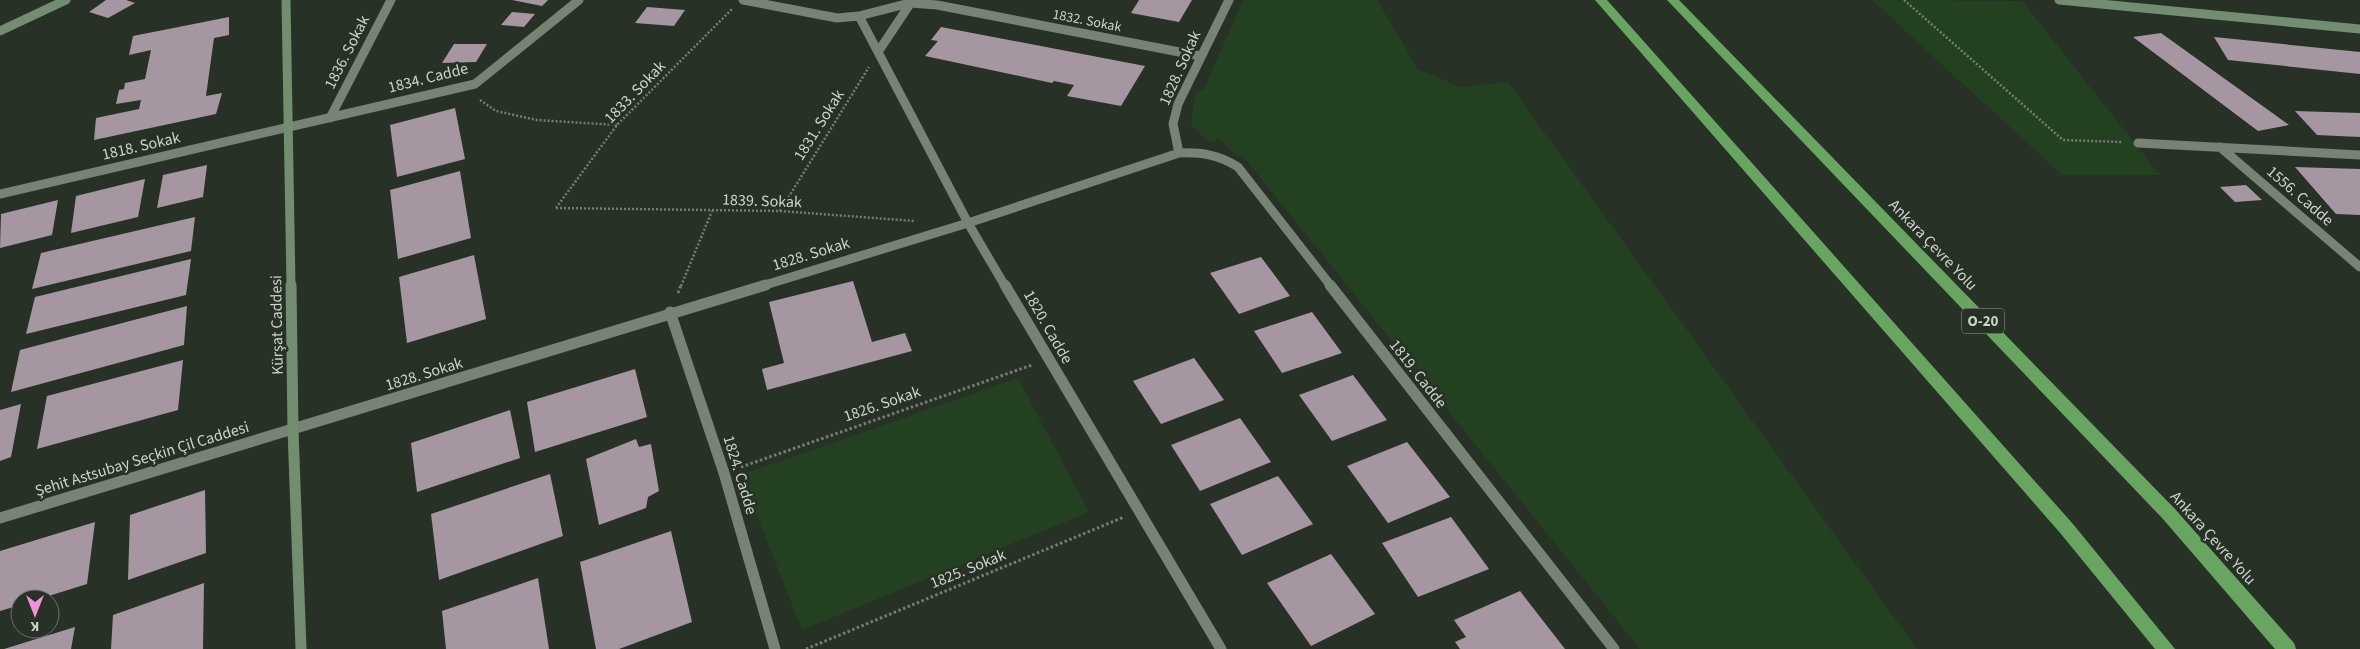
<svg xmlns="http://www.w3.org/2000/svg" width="2360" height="649" font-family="'Source Sans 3',sans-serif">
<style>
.green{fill:#234120}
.building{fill:#a696a1}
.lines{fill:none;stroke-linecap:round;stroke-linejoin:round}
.path-far1{stroke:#757d74;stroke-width:2.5;stroke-dasharray:2 2;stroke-linecap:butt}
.path{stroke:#757d74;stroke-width:3;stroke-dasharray:2.5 2.5;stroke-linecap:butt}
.street-far1{stroke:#778375;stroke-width:9}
.street{stroke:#778375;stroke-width:11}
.secondary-far1{stroke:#728d6f;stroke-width:9}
.secondary{stroke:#728d6f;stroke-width:11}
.highway{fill:#67a561;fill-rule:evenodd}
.labels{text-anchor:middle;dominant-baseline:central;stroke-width:5;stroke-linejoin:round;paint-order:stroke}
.far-street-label{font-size:14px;fill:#cdd4cc;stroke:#273126}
.shield{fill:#273126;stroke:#9ba39a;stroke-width:1}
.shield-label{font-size:15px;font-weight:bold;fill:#cdd4cc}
.street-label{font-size:16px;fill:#cdd4cc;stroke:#273126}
</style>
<rect width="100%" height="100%" fill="#273126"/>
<!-- green -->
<path class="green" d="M1243,0H1377L1418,69L1460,87L1508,82L1917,649H1640L1242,155L1237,156L1219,139L1209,142L1191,125L1195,93L1204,89Z
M1872,0L2022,1L2160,175H2062Z
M1018,378L1089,512L802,630L741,475Z"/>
<!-- building -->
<path class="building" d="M106,0H126L135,3L108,18L89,12Z
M512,0H548L542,6Z
M1139,0H1192L1179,22L1131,13Z
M647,7L685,10L674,26L635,23Z
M512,12L535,14L524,27L501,25Z
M229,17V35L214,38L206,96L222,93L216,114L94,140L96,118L139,109L141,100L116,104L119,90L124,89L125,83L145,79L151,50L129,55L133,36Z
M941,27L1145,66L1121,106L1067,96L1074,85L1054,81L1052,83L925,56L938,41L931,40Z
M2161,33L2289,125L2258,131L2133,37Z
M2214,37L2360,52V74L2228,60Z
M454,44H487L476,62L442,63Z
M455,108L465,159L397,177L390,125Z
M2295,111L2360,113V137L2317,135Z
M207,165L203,197L157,208L163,175Z
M2295,167L2360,169V215L2336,214Z
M460,171L471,238L398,259L390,190Z
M145,179L138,217L71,233L76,196Z
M2246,185L2262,200L2235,202L2220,187Z
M58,200L52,235L0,248L1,214Z
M195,217L191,251L32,289L41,253Z
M474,255L486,319L407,343L399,277Z
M1261,257L1290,296L1239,314L1210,273Z
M191,259L186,295L26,334L35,297Z
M853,281L872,342L905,333L912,351L767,390L762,369L784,363L769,302Z
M187,306L184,345L11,392L20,350Z
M1312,312L1342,353L1282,373L1254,331Z
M1194,358L1224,400L1161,424L1133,381Z
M183,360L178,410L37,449L47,396Z
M635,369L647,417L535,452L527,402Z
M1353,375L1387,420L1332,441L1299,395Z
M21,404L11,457L0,461V410Z
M510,410L520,458L417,492L411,443Z
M1240,418L1271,462L1200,491L1171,445Z
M636,439L639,447L651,444L659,491L648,497L646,508L599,525L586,459Z
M1407,442L1450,497L1388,523L1347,466Z
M550,474L563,536L439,580L431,514Z
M1278,476L1313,524L1242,555L1210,504Z
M205,490L206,553L128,580L130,515Z
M1451,517L1489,569L1418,597L1382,543Z
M95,522L87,584L39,599H20V605L0,611V551Z
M671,531L692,622L619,649H596L580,562Z
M1331,554L1375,614L1311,646L1267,583Z
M538,578L549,649H446L442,611Z
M204,583L203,649H111L113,615Z
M1520,591L1565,649H1460L1455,642L1466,637L1454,620Z
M75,627L71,649H4Z"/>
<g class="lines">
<!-- path-far1 -->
<path class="path-far1" d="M1904,0L2063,140L2122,142
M480,100L496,111L537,120L617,125
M556,208L780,211L915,221
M556,208L617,125L732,9
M780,211L869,67
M681,286L712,211"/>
<!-- path -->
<path class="path" d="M678,293L681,285
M741,467L1032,365
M806,649L1124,517"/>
<!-- street-far1 -->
<path class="street-far1" d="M743,0L837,18L859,16L910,3L937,5L1200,56
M859,16L968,223L1005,286
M878,52L912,1
M330,118L391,0
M2138,143L2360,155
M2220,147L2360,267
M1179,153L1173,124L1178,104L1229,0
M0,194L475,84L579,0
M762,286L968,223L1179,153C1202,152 1219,155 1238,167L1331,286"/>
<!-- street -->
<path class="street" d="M1005,285L1221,649
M1330,285L1614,649
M670,312L724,473L775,649
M0,518L766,285"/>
<!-- secondary-far1 -->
<path class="secondary-far1" d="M286,0L291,286
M2059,0L2360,29
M0,31L66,0"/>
<!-- secondary -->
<path class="secondary" d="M291,285L293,430L301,649"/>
<!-- highway -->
<path class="highway" d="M1595,0H1607L2073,524L2175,649H2155L2061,534Z
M1667,0H1679L2175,509L2294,643L2296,649H2275L2163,519Z"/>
</g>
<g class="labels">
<!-- far-street labels -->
<g class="far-street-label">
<text transform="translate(1087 21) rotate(11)">1832. Sokak</text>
</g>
<!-- shield labels -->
<rect class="shield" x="1962" y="308.5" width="42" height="25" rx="4"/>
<g class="shield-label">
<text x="1983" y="321">O-20</text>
</g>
<!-- street labels -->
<g class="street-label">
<text transform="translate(347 52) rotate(-63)">1836. Sokak</text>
<text transform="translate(1180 68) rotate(-66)">1828. Sokak</text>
<text transform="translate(428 78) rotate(-14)">1834. Cadde</text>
<text transform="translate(635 92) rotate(-46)">1833. Sokak</text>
<text transform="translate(819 125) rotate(-58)">1831. Sokak</text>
<text transform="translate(141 146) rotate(-13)">1818. Sokak</text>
<text transform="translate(2300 196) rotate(41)">1556. Cadde</text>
<text transform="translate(762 201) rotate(2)">1839. Sokak</text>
<text transform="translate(1933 245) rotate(46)">Ankara Çevre Yolu</text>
<text transform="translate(811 254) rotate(-17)">1828. Sokak</text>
<text transform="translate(277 325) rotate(-91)">Kürşat Caddesi</text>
<text transform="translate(1048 327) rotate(60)">1820. Cadde</text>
<text transform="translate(424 374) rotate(-17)">1828. Sokak</text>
<text transform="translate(1418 374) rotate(52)">1819. Cadde</text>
<text transform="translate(882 404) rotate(-19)">1826. Sokak</text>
<text transform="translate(142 459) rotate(-17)">Şehit Astsubay Seçkin Çil Caddesi</text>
<text transform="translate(740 475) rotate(73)">1824. Cadde</text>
<text transform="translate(2213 538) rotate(48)">Ankara Çevre Yolu</text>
<text transform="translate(968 569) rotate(-22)">1825. Sokak</text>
</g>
</g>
<!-- north arrow -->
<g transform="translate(35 614) rotate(180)"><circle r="24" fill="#273126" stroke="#697268"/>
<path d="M0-4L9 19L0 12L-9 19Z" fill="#f391d6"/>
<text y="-8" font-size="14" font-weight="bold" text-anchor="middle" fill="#cdd4cc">K</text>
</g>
</svg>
